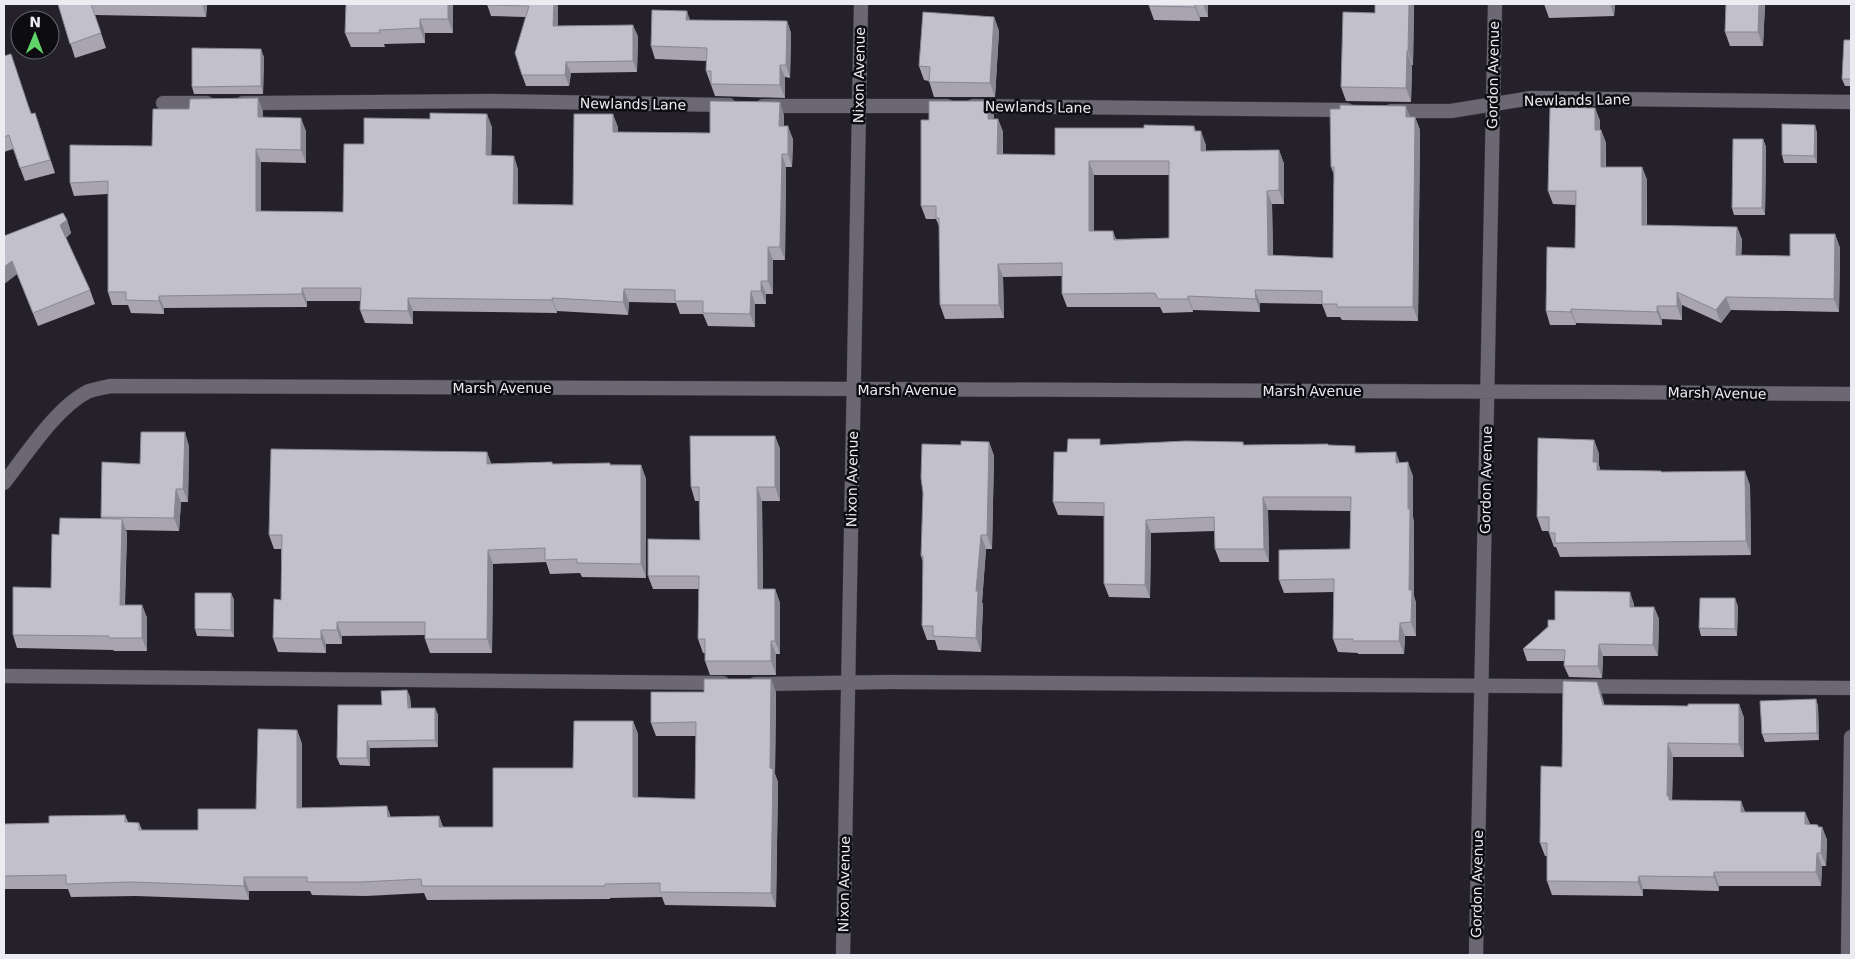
<svg xmlns="http://www.w3.org/2000/svg" width="1855" height="959" font-family="'DejaVu Sans',sans-serif">
<style>
.lines{fill:none;stroke-linecap:round;stroke-linejoin:round}
.service-casing{stroke:#3e3c44;stroke-width:15}
.minor-casing{stroke:#3e3c44;stroke-width:15}
.service{stroke:#6b6874;stroke-width:14}
.minor{stroke:#6b6874;stroke-width:14}
.wall{fill:#a8a5b0;fill-rule:evenodd}
.shaded-wall{fill:#888690}
.building{fill:#c3c0cd;stroke:#888690;fill-rule:evenodd}
.labels{text-anchor:middle;dominant-baseline:central;stroke-width:5;stroke-linejoin:round;paint-order:stroke}
.street-label{font-size:14px;fill:#edebf2;stroke:#0d0c10}
</style>
<rect width="100%" height="100%" fill="#24212b"/>
<g class="lines">
<defs>
<path id="service" d="M163,103H207
M243,103L491,101L729,105
M763,106H947
M973,106L1347,110
M1391,111H1451L1531,98L1851,102
M4,676L723,683
M755,684L889,682L1851,688
M1848,955L1851,737"/>
<path id="minor" d="M4,483C26,455 56,408 87,392C94,389 103,388 110,386L1611,392L1851,394
M843,955L861,4
M1476,955L1495,4"/>
</defs>
<!-- service casing -->
<use href="#service" class="service-casing"/>
<!-- minor casing -->
<use href="#minor" class="minor-casing"/>
<!-- service -->
<use href="#service" class="service"/>
<!-- minor -->
<use href="#minor" class="minor"/>
</g>
<!-- wall -->
<path class="wall" d="M58,4H207L206,17L95,15L106,48L75,58Z
M453,4V33H425V43L384,44L385,47H351L345,33Z
M487,4H558V26L638,36L637,72L571,73L569,86H526L522,75L525,17L491,16Z
M1149,4H1208V17H1200V21L1154,20L1149,6Z
M1375,4H1414L1413,65H1412L1411,102L1346,101L1341,87L1375,13Z
M1544,4H1615L1614,16L1549,18Z
M1726,4H1765L1763,46H1730L1725,32Z
M994,17L999,31L995,97H934L929,81L924,80L919,66Z
M690,20L787,21L791,33L790,78L785,77V98L715,96L706,71V61L655,59L651,46Z
M1851,40V86H1845L1842,79Z
M4,56L32,114L35,113L55,173L25,181L13,149L4,152Z
M264,57L263,94H194L192,87Z
M1595,108L1600,121V130H1601L1606,143V167H1642L1647,180V226L1737,227L1742,240L1741,255L1790,256L1835,234L1840,248L1839,312L1731,310L1721,323L1682,305V320L1662,319V325L1576,323V325H1550L1546,311L1575,248L1576,205L1553,204L1548,191Z
M263,111V117L306,131V163L261,162V211L343,212L364,144L492,127L491,155L518,169V204L573,205L618,127V132L710,133L784,115V126L793,139L792,167H786L785,260H773V294H766V304H755V327L708,326L703,314H680L676,303L629,302L628,315L557,311V313L413,311V324L365,323L360,310V301H307V307L164,308V314L131,313L128,305H112L108,292V194L74,196L70,183L152,146Z
M994,115L993,119H998L1003,132V154L1055,155L1144,128L1194,126L1196,131L1206,145V151L1279,150L1284,164V204H1272L1273,255L1333,258L1334,175L1331,167L1410,117H1415L1420,130L1418,321L1342,320L1340,317H1327L1322,304L1260,303V312L1193,310V312L1163,313L1160,307H1067L1062,294V276L1003,277L1004,318L945,319L940,305L939,226L936,219H926L921,206L929,120ZM1094,175H1169V238L1117,239L1094,231Z
M1817,132V163H1784L1782,155Z
M1763,139L1766,147L1765,215H1734L1732,208Z
M67,220L71,233L66,238L90,290L95,304L38,326L17,274L4,284V236Z
M775,436L780,449V501H762L763,589H775L780,603V654H776V675H710L705,661V653H703L698,639L699,589H653L648,576L700,540L699,501H695L691,487Z
M1594,440L1599,454V465L1600,470L1661,472L1750,485L1751,555L1560,557L1556,547H1554L1549,533V531H1542L1537,517Z
M989,442L994,456L992,549H986L982,602L983,605L981,652L938,650L935,640H927L922,626L923,562L921,556L961,445Z
M1243,442L1244,445H1328L1400,463L1413,476V517L1414,523V596L1416,603V636H1405L1404,654H1358V653L1338,652L1333,639L1334,592L1284,593L1279,580L1350,549V511L1268,510L1269,562H1220L1215,549V531L1151,533L1150,598L1109,597L1104,584V516L1058,515L1053,502L1102,445Z
M189,446L188,502H181L179,531L126,530L127,533L125,605H142L147,618V651H114L113,650L17,648L13,635L51,588L59,535L101,519V517L140,464Z
M552,462L553,464L641,465L646,479V578L582,577L580,573L550,574L546,562L493,564L492,653H430L425,639V635L342,636V644H326V653L278,652L273,638L281,600V549H274L269,535L492,464Z
M231,593L234,600V637L197,636L195,629Z
M1634,604V607H1654L1659,619L1658,656H1603L1602,678L1569,677L1564,666V661H1527L1523,649L1555,620Z
M1738,606L1737,636H1701L1699,628Z
M1597,682L1604,705L1688,706L1739,704L1744,718V757H1673L1672,800L1741,801L1745,812H1805L1810,824L1818,825V827H1822L1827,840L1826,866H1822L1821,886H1719V891L1643,889V896L1552,895L1547,881V856H1545L1540,843L1562,767Z
M407,690L410,697L411,708H435L438,715V747L370,748V766L340,765L337,758L382,705Z
M776,692L775,774L778,782L776,907L665,905L662,897L610,898V899L427,900L424,893L366,896L312,895L310,891H249V900L136,896L71,897L68,889H4V824L49,823L125,815L128,822L139,823L142,830H198L256,809L297,730L302,744V808L391,817L439,816L443,827H493L573,768L633,721L638,734V797L695,799L696,736H656L651,723Z
M1816,699L1818,706L1819,740L1765,742L1762,734Z"/>
<!-- shaded-wall -->
<path class="shaded-wall" d="M202,4H207L206,17Z
M448,4H453V33L448,19Z
M554,4H558V37L553,26Z
M1195,4L1200,17V21L1195,7Z
M1203,4H1208V17Z
M1409,4H1414L1413,65L1408,51Z
M1610,4H1615L1614,16Z
M1759,4H1765L1763,46L1758,32Z
M687,11L691,23L686,20Z
M994,17L999,31L995,97L990,83Z
M420,19L425,33V43L420,28Z
M787,21L791,33L790,78L786,65Z
M633,25L638,36L637,72L633,61Z
M261,49L264,57L263,94L261,86Z
M1407,51L1412,65L1411,102L1406,88Z
M566,62L571,73L569,86L565,75Z
M780,65L785,77V98L780,85Z
M258,98L263,111V130L258,117Z
M989,101L994,115L992,132L988,119Z
M780,102L784,115V139L779,126Z
M1406,106L1411,119L1406,117Z
M1595,108L1600,121V143L1595,130Z
M35,113L40,127L55,173L50,160Z
M487,114L492,127L491,168L486,155Z
M613,114L618,127V145L613,132Z
M1415,117L1420,130L1418,321L1413,307Z
M301,118L306,131V163L301,150Z
M998,119L1003,132L1002,167L997,154Z
M1815,125L1817,132V163L1814,156Z
M788,126L793,139L792,167L788,154Z
M1601,130L1606,143L1605,180L1601,167Z
M1201,131L1206,145V164L1201,151Z
M1763,139L1766,147L1765,215L1762,208Z
M256,149L261,162V224L256,211Z
M1279,150L1284,164V204L1279,190Z
M782,154L786,167L785,260L780,247Z
M514,156L518,169V217L513,204Z
M1089,161L1094,175V244L1089,231Z
M1642,167L1647,180L1646,239L1642,225Z
M1267,191L1272,204L1273,268L1268,255Z
M67,220L71,233L65,238L60,225Z
M1737,227L1742,240L1741,268L1736,255Z
M1113,231L1118,244L1114,240Z
M1835,234L1840,248L1839,312L1834,299Z
M768,247L773,260V294L768,281Z
M12,261L17,274L4,284V267Z
M998,264L1003,277L1004,318L999,305Z
M761,281L766,294V304L761,291Z
M302,288L307,301V307L302,294Z
M624,289L629,302L628,315L623,302Z
M1255,290L1260,303V312L1256,299Z
M751,291L755,304V327L750,314Z
M1677,292L1682,305V320L1677,306Z
M159,296L164,308V314L159,301Z
M1188,296L1193,310V312L1188,299Z
M1726,297L1731,310L1721,323L1716,310Z
M408,298L413,311V324L408,311Z
M552,298L557,311V313L552,300Z
M1657,306L1662,319V325L1657,312Z
M1571,309L1576,323V325L1571,312Z
M185,432L189,446L188,502L183,489Z
M775,436L780,449V501L775,487Z
M1594,440L1599,454V465L1602,476V484L1593,462Z
M989,442L994,456L992,549L987,535Z
M487,452L492,465L487,464Z
M1396,452L1401,466L1396,463Z
M1408,462L1413,476V517L1414,523V596L1416,603V636L1411,622L1409,590Z
M641,465L646,479V578L641,564Z
M1745,471L1750,485L1751,555L1746,541Z
M757,487L762,501L763,602L758,589Z
M176,489L181,502L179,531L174,518Z
M1263,497L1268,510L1269,562L1264,549Z
M122,519L127,533L124,618L120,605Z
M1146,520L1151,533L1150,598L1145,585Z
M981,535L986,549L982,602L983,605L981,652L976,638V591Z
M488,550L493,564L492,653L487,639Z
M775,589L780,603V654L775,641Z
M1630,592L1634,604V619L1630,607Z
M231,593L234,600V637L231,630Z
M1735,598L1738,606L1737,636L1735,629Z
M142,605L147,618V651L142,638Z
M1654,607L1659,619L1658,656L1653,645Z
M337,622L342,636V644L337,630Z
M1400,623L1405,636L1404,654L1399,641Z
M321,630L326,644V653L321,639Z
M771,641L776,654V675L771,661Z
M1599,644L1603,656L1602,678L1598,666Z
M771,679L776,692L775,774L778,782L776,907L771,893L770,768Z
M1597,682L1602,695L1608,718L1603,705Z
M407,690L410,697L411,716L408,708Z
M1816,699L1818,706L1819,740L1817,733Z
M1739,704L1744,718V757L1739,744Z
M435,708L438,715V747L435,740Z
M633,721L638,734V810L633,797Z
M297,730L302,744V822L297,808Z
M367,741L370,748V766L367,758Z
M1668,743L1673,757L1672,805L1667,796Z
M1741,801L1746,815L1741,812Z
M387,806L392,820L388,817Z
M1805,812L1810,825L1805,824Z
M439,816L444,830L439,827Z
M1818,825L1822,836V827L1827,840L1826,866L1821,853Z
M1817,853L1822,866L1821,886L1816,872Z
M1714,872L1719,886V891L1714,877Z
M1639,876L1643,889V896L1638,882Z
M244,877L249,891V900L244,886Z"/>
<!-- building -->
<path class="building" d="M58,4H91L101,33L70,44Z
M346,4H448V19H420V28L379,30L380,33H345Z
M487,4H554L553,26L633,25V61L566,62L565,75H522L515,53L529,6L487,5Z
M1149,4H1195V7L1149,6Z
M1375,4H1409L1408,51H1407L1406,88L1341,87L1343,12L1375,13Z
M1726,4H1759L1758,32H1725Z
M652,10L687,11L686,20L787,21L786,65H780V85L711,84V71H706L707,48L651,46Z
M923,12L994,17L990,83L929,82L930,67L919,66Z
M1844,40H1851V79H1842Z
M192,48L261,49V86L192,87Z
M11,54L31,114L35,113L50,160L20,168L9,135L4,137V56Z
M258,98V117L301,118V150L256,149V211L343,212L344,144H364V118L430,119V113L487,114L486,155L514,156L513,204L573,205L574,114H613V132L710,133V101L780,102L779,126H788V154H782L780,247H768V281H761V291H751L750,314L703,313V301H675V290L624,289L623,302L552,298V300L408,298V311L360,310L361,288H302V294L159,296V301L126,300V292H108V181L70,183V145L152,146L153,109H189L190,99Z
M929,101H989L988,119H998L997,154L1055,155V128H1144V125L1194,126V131H1201V151L1279,150V190L1267,191L1268,255L1333,258L1334,167H1331L1330,109H1340V105L1406,106V117H1415L1413,307H1337V304H1322V291L1255,290L1256,299L1188,296V299H1158L1155,293L1062,294V263L998,264L999,305H940L939,218H936V206H921V120H929ZM1089,161H1169V238L1114,240L1113,231H1089Z
M1550,107L1595,108V130H1601V167H1642V225L1737,227L1736,255L1790,256V234H1835L1834,299L1726,297L1716,310L1677,292V306H1657V312L1571,309V312L1546,311L1547,247L1575,248L1576,191H1548Z
M1782,124L1815,125L1814,156L1782,155Z
M1733,139H1763L1762,208H1732Z
M63,213L67,220L60,225L90,290L33,313L12,261L4,267V236Z
M141,432H185L183,489H176L174,518L101,517L102,462L140,464Z
M690,436H775V487H757L758,589H775V641H771V661H705V639H698L699,576H648V539L700,540L699,487H691Z
M1538,438L1594,440L1593,462H1597V470L1661,471V472L1745,471L1746,541L1555,543V533H1549V517H1537Z
M1068,439H1100V445L1186,441L1243,442V445L1328,444V445L1355,446V453L1396,452V463L1408,462V509H1410L1409,590H1412L1411,622L1400,623L1399,641H1353V639H1333L1334,579L1279,580V550L1350,549L1351,497H1263L1264,549H1215L1214,517L1146,520L1145,585L1104,584V503L1053,502L1054,452H1067Z
M961,441L989,442L987,535H981L976,591H978L976,638L933,636V626H922L923,556H921L923,493L921,478L922,444L961,445Z
M271,449L487,452V464L552,462V464L610,463V465H641V564L577,563V559L545,560V548L488,550L487,639H425V622H337V630H321V639L273,638L274,599L281,600L282,535H269Z
M60,518L122,519L120,605H142V638H109V636L13,635V587L51,588L52,534L59,535Z
M1555,591L1630,592V607H1654L1653,645L1599,644L1598,666H1564L1565,650L1523,649L1548,627V620H1555Z
M195,593H231V630L195,629Z
M1700,598H1735V629L1699,628Z
M704,679H771L770,768L773,769L771,893L660,892V883L605,884V886H422L421,879L361,882H307V877H244V886L131,882L66,884V875L4,876V824L49,823V816L125,815V822L139,823V830H198V809H256L258,729L297,730V808L387,806L388,817L439,816V827H493V768H573L574,721H633V797L695,799L696,722L651,723V692H704Z
M1563,681L1597,682L1603,705L1688,706V704H1739V744L1668,743L1667,796H1669V800L1741,801V812H1805V824L1818,825V827H1822L1821,853H1817L1816,872H1714V877L1639,876L1638,882L1547,881V843H1540L1541,766L1562,767Z
M407,690L408,708H435V740L367,741V758H337L338,705H382L381,691Z
M1816,699L1817,733L1762,734L1760,701Z"/>
<g class="labels">
<!-- street labels -->
<g class="street-label">
<text transform="translate(859 75) rotate(-89)">Nixon Avenue</text>
<text transform="translate(1493 75) rotate(-89)">Gordon Avenue</text>
<text transform="translate(1577 100) rotate(-1)">Newlands Lane</text>
<text transform="translate(633 104) rotate(1)">Newlands Lane</text>
<text transform="translate(1038 107) rotate(1)">Newlands Lane</text>
<text x="502" y="388">Marsh Avenue</text>
<text x="907" y="390">Marsh Avenue</text>
<text x="1312" y="391">Marsh Avenue</text>
<text transform="translate(1717 393) rotate(1)">Marsh Avenue</text>
<text transform="translate(852 479) rotate(-89)">Nixon Avenue</text>
<text transform="translate(1486 480) rotate(-89)">Gordon Avenue</text>
<text transform="translate(844 884) rotate(-89)">Nixon Avenue</text>
<text transform="translate(1477 884) rotate(-89)">Gordon Avenue</text>
</g>
</g>
<!-- border -->
<rect width="1855" height="959" fill="none" stroke="#edebf2" stroke-width="10"/>
<!-- north arrow -->
<g transform="translate(35 35) rotate(1)"><circle r="24" fill="#0d0c10" stroke="#67656a"/>
<path d="M0-4L9 19L0 12L-9 19Z" fill="#61d56a"/>
<text y="-8" font-size="14" font-weight="bold" text-anchor="middle" fill="#edebf2">N</text>
</g>
</svg>
